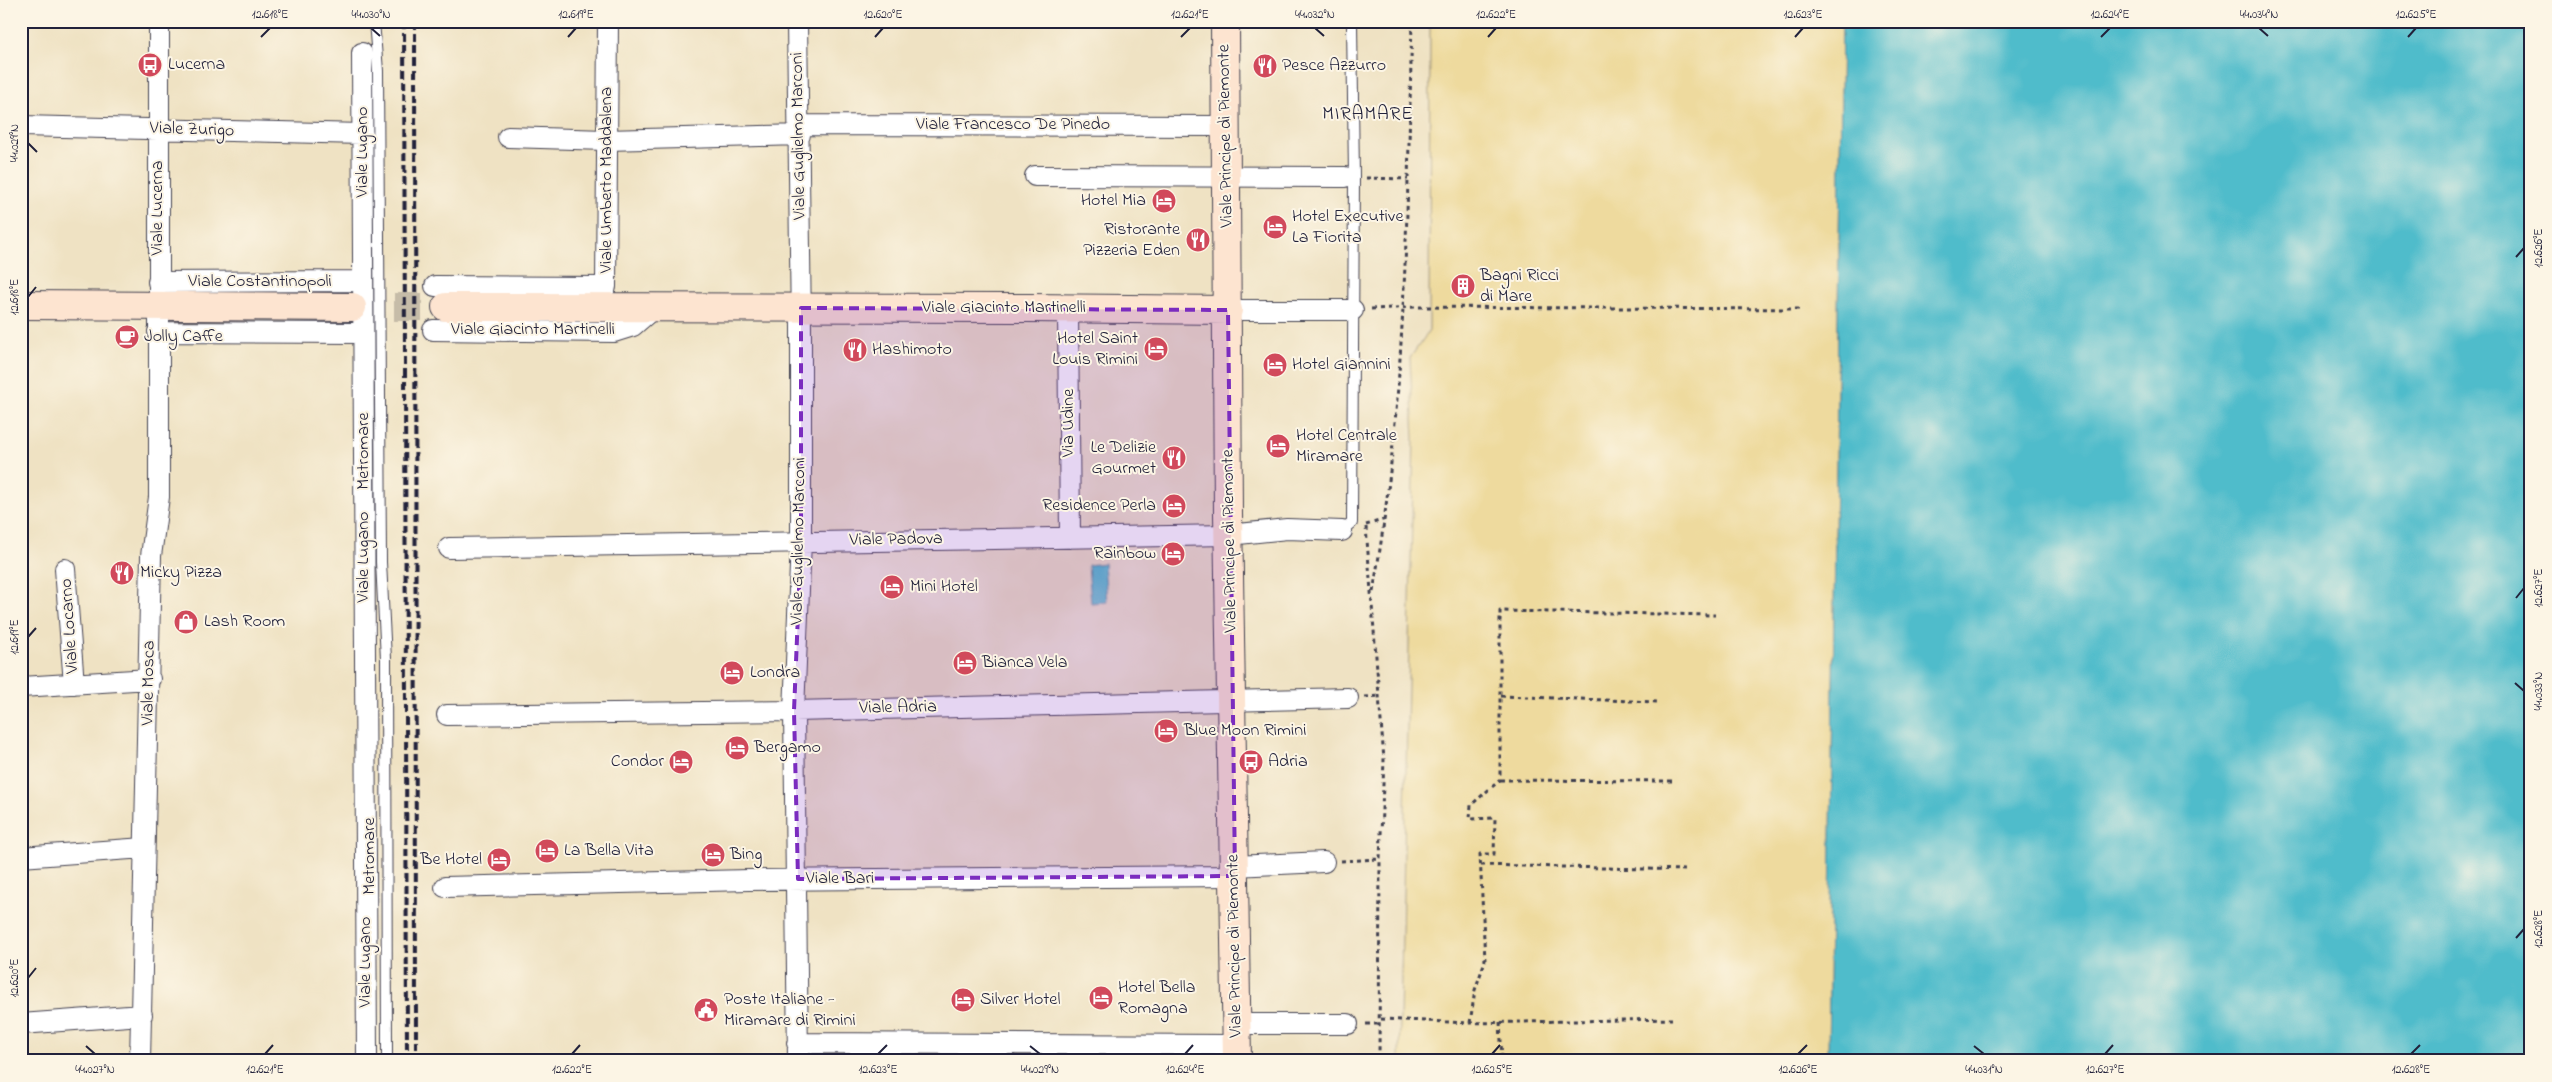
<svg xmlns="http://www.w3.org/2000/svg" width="2552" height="1082" font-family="'Indie Flower',sans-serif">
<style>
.sand{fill:#eeda9e;stroke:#887e6c}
.water{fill:#50bccb;stroke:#396f83}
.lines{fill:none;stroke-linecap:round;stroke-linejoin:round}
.secondary-tunnel{stroke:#c6bca8;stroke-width:28;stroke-dasharray:28 14;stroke-linecap:butt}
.lane-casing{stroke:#413f4f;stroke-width:12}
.street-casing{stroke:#413f4f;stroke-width:22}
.secondary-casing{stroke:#413f4f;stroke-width:30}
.path{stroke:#413f4f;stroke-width:3;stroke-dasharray:4 4;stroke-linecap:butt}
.lane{stroke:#fff;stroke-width:10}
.street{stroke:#fff;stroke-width:20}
.secondary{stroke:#fde4d0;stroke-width:28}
.rail{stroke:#22223b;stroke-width:4;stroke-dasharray:8 4;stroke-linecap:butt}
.marked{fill:#7b2cbf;fill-opacity:0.2;stroke:#7b2cbf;stroke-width:4;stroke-dasharray:10 6;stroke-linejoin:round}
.ticks{fill:none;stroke:#22223b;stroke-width:2}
.labels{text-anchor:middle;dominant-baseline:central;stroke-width:4;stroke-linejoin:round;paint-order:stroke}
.poi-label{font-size:18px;fill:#22223b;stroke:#fcf5e5;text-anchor:start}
.street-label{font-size:18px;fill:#22223b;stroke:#fcf5e5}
.neighbourhood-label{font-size:19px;letter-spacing:1px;fill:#22223b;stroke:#fcf5e5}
.neatline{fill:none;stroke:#22223b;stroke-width:2}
.ticks-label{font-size:12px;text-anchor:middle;fill:#22223b}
</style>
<rect width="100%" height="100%" fill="#fcf5e5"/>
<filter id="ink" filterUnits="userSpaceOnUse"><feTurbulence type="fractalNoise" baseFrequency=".02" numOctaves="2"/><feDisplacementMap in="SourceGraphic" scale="10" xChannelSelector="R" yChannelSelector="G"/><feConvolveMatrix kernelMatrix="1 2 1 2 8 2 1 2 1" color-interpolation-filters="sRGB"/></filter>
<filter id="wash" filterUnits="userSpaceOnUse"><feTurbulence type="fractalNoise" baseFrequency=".0096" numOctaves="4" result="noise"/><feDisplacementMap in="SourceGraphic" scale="20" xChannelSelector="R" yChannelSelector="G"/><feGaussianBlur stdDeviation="1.12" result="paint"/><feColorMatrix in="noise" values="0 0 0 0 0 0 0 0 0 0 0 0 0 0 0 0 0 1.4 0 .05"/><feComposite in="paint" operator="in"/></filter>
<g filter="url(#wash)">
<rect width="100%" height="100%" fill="#efe2c3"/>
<!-- sand -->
<path class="sand" d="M1430,21H1842L1828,1061H1399L1414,438L1410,358L1429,331Z"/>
<!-- water -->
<path class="water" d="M1842,21H2531V1061H1828Z
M1104,563L1107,602L1091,603L1088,565Z"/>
</g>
<g filter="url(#ink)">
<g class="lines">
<!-- secondary-tunnel -->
<path class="secondary-tunnel" d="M352,307H446"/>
<defs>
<path id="lane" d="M374,21L378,71L381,562L386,659L387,1061
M1342,531L1352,523L1354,178L1352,21"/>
<path id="street" d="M797,21L801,328V541L794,711L798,1061
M362,53L367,1061
M800,125L1226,126
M21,126L363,134
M508,137L606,140L800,135
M1035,176L1345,177
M158,282L363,281
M435,286L606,287L608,21
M1068,308L1070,538
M1228,310H1353
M433,330L614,332L633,326L655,307
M158,332L363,333
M449,548L1229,535L1287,529L1342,531
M65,569L74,684
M21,687L150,679
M447,715L794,711L1348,698
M21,857L144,848
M1234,866L1324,862
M445,887L749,880L1235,876
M21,1024L142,1015
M1236,1024H1348
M797,1043L1237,1045
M140,1061L151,556L159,497V21"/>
<path id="secondary" d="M1225,21L1228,514L1237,1061
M21,305L352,307
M446,307L1029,308L1228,310"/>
</defs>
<!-- lane casing -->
<use href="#lane" class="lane-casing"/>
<!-- street casing -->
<use href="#street" class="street-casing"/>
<!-- secondary casing -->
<use href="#secondary" class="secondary-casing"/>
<!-- path -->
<path class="path" d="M1366,178L1408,179
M1371,309L1414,307L1801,309
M1366,525L1386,519
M1366,527L1384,760L1380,859L1379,1061
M1373,592C1406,404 1407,212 1412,21
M1501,696L1657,702
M1365,697L1380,696
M1500,780L1673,781
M1341,861L1380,859
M1481,865L1687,870
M1381,1019L1470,1023L1672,1019
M1500,1022L1502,1061
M1470,1023L1475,990L1485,961L1480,854H1494L1495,818L1470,819L1471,805L1500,780V611L1715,615
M1366,1024H1380"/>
<!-- lane -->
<use href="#lane" class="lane"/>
<!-- street -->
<use href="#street" class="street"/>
<!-- secondary -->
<use href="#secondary" class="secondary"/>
<!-- rail -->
<path class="rail" d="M404,21L407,1061
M415,21L416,1061"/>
</g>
</g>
<!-- marked area -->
<path class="marked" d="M801,308L1228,310L1235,876L798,879L794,711L801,541Z"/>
<!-- ticks -->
<path class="ticks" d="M371,28L380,36M1315,28L1324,36M2259,28L2268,36M261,37L270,28M568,37L576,28M875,37L883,28M1181,37L1190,28M1488,37L1496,28M1795,37L1803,28M2101,37L2110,28M2408,37L2416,28M28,143L37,152M2516,257L2524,248M28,297L36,287M2516,598L2524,588M28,637L36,628M2515,683L2524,691M2516,938L2524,929M28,978L36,968M86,1046L95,1054M1030,1046L1040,1054M1974,1046L1984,1054M265,1054L273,1045M572,1054L580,1045M878,1054L887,1045M1185,1054L1193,1045M1492,1054L1500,1045M1798,1054L1807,1045M2105,1054L2113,1045M2411,1054L2420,1045"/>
<!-- icons -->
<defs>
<symbol id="bus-disc" viewBox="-11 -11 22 22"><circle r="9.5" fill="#d1495b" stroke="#fcf5e5"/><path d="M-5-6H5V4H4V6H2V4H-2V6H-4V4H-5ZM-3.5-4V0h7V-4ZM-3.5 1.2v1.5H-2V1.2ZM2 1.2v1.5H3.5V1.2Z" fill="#fff"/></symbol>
<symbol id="restaurant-disc" viewBox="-11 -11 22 22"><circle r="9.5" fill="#d1495b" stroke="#fcf5e5"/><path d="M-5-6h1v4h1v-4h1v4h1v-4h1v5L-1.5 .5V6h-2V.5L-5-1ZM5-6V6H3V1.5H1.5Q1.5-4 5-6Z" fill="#fff"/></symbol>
<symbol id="hotel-disc" viewBox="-11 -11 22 22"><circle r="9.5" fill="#d1495b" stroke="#fcf5e5"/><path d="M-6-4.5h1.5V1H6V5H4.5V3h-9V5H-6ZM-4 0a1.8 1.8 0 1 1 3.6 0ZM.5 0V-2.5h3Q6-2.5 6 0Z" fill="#fff"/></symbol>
<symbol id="building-disc" viewBox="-11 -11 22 22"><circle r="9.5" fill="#d1495b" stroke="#fcf5e5"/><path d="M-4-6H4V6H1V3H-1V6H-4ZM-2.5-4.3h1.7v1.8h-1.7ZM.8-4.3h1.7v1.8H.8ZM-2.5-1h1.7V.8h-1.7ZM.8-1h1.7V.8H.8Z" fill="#fff"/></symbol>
<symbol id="cafe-disc" viewBox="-11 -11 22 22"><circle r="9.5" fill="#d1495b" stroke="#fcf5e5"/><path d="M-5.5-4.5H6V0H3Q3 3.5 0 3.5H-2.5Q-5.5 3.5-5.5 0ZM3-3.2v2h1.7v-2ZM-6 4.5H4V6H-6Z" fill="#fff"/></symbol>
<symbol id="shop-disc" viewBox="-11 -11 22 22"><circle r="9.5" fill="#d1495b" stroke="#fcf5e5"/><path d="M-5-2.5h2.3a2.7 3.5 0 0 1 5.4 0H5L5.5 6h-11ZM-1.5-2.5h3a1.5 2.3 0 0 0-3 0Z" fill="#fff"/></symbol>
<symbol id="civic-disc" viewBox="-11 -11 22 22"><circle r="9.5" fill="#d1495b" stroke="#fcf5e5"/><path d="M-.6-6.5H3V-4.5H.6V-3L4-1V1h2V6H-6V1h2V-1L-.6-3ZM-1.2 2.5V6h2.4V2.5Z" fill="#fff"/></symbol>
</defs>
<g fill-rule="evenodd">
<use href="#bus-disc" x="136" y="51" width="28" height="28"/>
<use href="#restaurant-disc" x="1251" y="52" width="28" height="28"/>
<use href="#hotel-disc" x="1150" y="187" width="28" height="28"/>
<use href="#hotel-disc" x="1261" y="213" width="28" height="28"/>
<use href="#restaurant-disc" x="1184" y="226" width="28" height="28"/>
<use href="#building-disc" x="1449" y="272" width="28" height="28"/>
<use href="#cafe-disc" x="113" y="323" width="28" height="28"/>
<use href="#hotel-disc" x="1142" y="335" width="28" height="28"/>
<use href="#restaurant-disc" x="841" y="336" width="28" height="28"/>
<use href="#hotel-disc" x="1261" y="351" width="28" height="28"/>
<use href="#hotel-disc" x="1264" y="432" width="28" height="28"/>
<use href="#restaurant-disc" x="1160" y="444" width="28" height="28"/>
<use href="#hotel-disc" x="1160" y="492" width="28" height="28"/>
<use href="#hotel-disc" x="1159" y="540" width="28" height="28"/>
<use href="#restaurant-disc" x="108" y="559" width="28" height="28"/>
<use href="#hotel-disc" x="878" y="573" width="28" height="28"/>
<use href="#shop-disc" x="172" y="608" width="28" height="28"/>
<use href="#hotel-disc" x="951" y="649" width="28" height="28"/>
<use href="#hotel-disc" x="718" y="659" width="28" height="28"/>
<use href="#hotel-disc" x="1152" y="717" width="28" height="28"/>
<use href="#hotel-disc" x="723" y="734" width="28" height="28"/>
<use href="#hotel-disc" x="667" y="748" width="28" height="28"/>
<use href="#bus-disc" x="1237" y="748" width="28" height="28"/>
<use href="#hotel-disc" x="533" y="837" width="28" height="28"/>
<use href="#hotel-disc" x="699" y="841" width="28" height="28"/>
<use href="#hotel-disc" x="485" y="846" width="28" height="28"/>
<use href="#hotel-disc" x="1087" y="984" width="28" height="28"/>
<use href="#hotel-disc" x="949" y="986" width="28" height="28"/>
<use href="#civic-disc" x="692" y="996" width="28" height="28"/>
</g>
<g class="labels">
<!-- poi labels -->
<g class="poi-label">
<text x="168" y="65">Lucerna</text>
<text x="1282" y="66">Pesce Azzurro</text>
<text x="1146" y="201" text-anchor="end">Hotel Mia</text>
<text x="1292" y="217">Hotel Executive<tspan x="1292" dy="21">La Fiorita</tspan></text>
<text x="1180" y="230" text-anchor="end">Ristorante<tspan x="1180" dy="21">Pizzeria Eden</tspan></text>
<text x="1480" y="276">Bagni Ricci<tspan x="1480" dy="21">di Mare</tspan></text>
<text x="144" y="337">Jolly Caffe</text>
<text x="1138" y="339" text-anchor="end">Hotel Saint<tspan x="1138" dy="21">Louis Rimini</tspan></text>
<text x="872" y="350">Hashimoto</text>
<text x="1292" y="365">Hotel Giannini</text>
<text x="1296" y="436">Hotel Centrale<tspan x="1296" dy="21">Miramare</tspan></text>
<text x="1156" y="448" text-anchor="end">Le Delizie<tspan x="1156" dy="21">Gourmet</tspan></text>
<text x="1156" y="506" text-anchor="end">Residence Perla</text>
<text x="1156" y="554" text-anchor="end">Rainbow</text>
<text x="140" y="573">Micky Pizza</text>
<text x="910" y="587">Mini Hotel</text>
<text x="204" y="622">Lash Room</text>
<text x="982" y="663">Bianca Vela</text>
<text x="750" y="673">Londra</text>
<text x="1184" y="731">Blue Moon Rimini</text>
<text x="754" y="748">Bergamo</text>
<text x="664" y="762" text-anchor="end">Condor</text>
<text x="1268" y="762">Adria</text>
<text x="564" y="851">La Bella Vita</text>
<text x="730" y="855">Bing</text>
<text x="482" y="860" text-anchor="end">Be Hotel</text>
<text x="1118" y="988">Hotel Bella<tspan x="1118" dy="21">Romagna</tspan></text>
<text x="724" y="1000">Poste Italiane -<tspan x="724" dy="21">Miramare di Rimini</tspan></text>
<text x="980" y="1000">Silver Hotel</text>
</g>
<!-- street labels -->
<g class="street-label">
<text x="1013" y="125">Viale Francesco De Pinedo</text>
<text transform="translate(192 130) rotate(2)">Viale Zurigo</text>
<text transform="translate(799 136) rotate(-91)">Viale Guglielmo Marconi</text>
<text transform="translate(1226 136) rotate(-91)">Viale Principe di Piemonte</text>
<text transform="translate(363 152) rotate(-90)">Viale Lugano</text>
<text transform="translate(607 180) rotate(-90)">Viale Umberto Maddalena</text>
<text transform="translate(158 208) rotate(-90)">Viale Lucerna</text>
<text x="260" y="282">Viale Costantinopoli</text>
<text x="1004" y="308">Viale Giacinto Martinelli</text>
<text x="533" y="330">Viale Giacinto Martinelli</text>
<text transform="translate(1069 423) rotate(-90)">Via Udine</text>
<text transform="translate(364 451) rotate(-90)">Metromare</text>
<text transform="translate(896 540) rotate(-1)">Viale Padova</text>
<text transform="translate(799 541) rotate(-89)">Viale Guglielmo Marconi</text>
<text transform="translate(1230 541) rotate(-91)">Viale Principe di Piemonte</text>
<text transform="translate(364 557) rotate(-90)">Viale Lugano</text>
<text transform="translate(70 626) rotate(-94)">Viale Locarno</text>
<text transform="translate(149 683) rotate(-89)">Viale Mosca</text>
<text transform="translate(898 708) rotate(-1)">Viale Adria</text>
<text transform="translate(370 856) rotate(-90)">Metromare</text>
<text x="840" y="879">Viale Bari</text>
<text transform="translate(1235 946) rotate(-91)">Viale Principe di Piemonte</text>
<text transform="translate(366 962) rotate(-90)">Viale Lugano</text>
</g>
<!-- neighbourhood labels -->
<g class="neighbourhood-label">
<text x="1368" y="114">MIRAMARE</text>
</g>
</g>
<!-- margin -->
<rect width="2552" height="1082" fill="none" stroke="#fcf5e5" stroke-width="55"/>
<rect x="28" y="28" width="2496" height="1026" class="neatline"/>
<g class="ticks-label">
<text x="270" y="18">12.618°E</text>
<text x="371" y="18">44.030°N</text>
<text x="576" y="18">12.619°E</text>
<text x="883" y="18">12.620°E</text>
<text x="1190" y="18">12.621°E</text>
<text x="1315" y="18">44.032°N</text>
<text x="1496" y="18">12.622°E</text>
<text x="1803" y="18">12.623°E</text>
<text x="2110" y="18">12.624°E</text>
<text x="2259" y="18">44.034°N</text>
<text x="2416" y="18">12.625°E</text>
<text transform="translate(14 143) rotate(-90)" y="4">44.029°N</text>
<text transform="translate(2538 248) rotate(-90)" y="4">12.626°E</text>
<text transform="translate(14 297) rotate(-90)" y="4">12.618°E</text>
<text transform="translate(2538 588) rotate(-90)" y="4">12.627°E</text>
<text transform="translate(14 637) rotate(-90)" y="4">12.619°E</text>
<text transform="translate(2538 691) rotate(-90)" y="4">44.033°N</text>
<text transform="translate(2538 929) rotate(-90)" y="4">12.628°E</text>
<text transform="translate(14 978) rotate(-90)" y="4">12.620°E</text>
<text x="95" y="1073">44.027°N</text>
<text x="265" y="1073">12.621°E</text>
<text x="572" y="1073">12.622°E</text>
<text x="878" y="1073">12.623°E</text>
<text x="1040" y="1073">44.029°N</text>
<text x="1185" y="1073">12.624°E</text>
<text x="1492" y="1073">12.625°E</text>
<text x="1798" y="1073">12.626°E</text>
<text x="1984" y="1073">44.031°N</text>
<text x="2105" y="1073">12.627°E</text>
<text x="2411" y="1073">12.628°E</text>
</g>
</svg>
